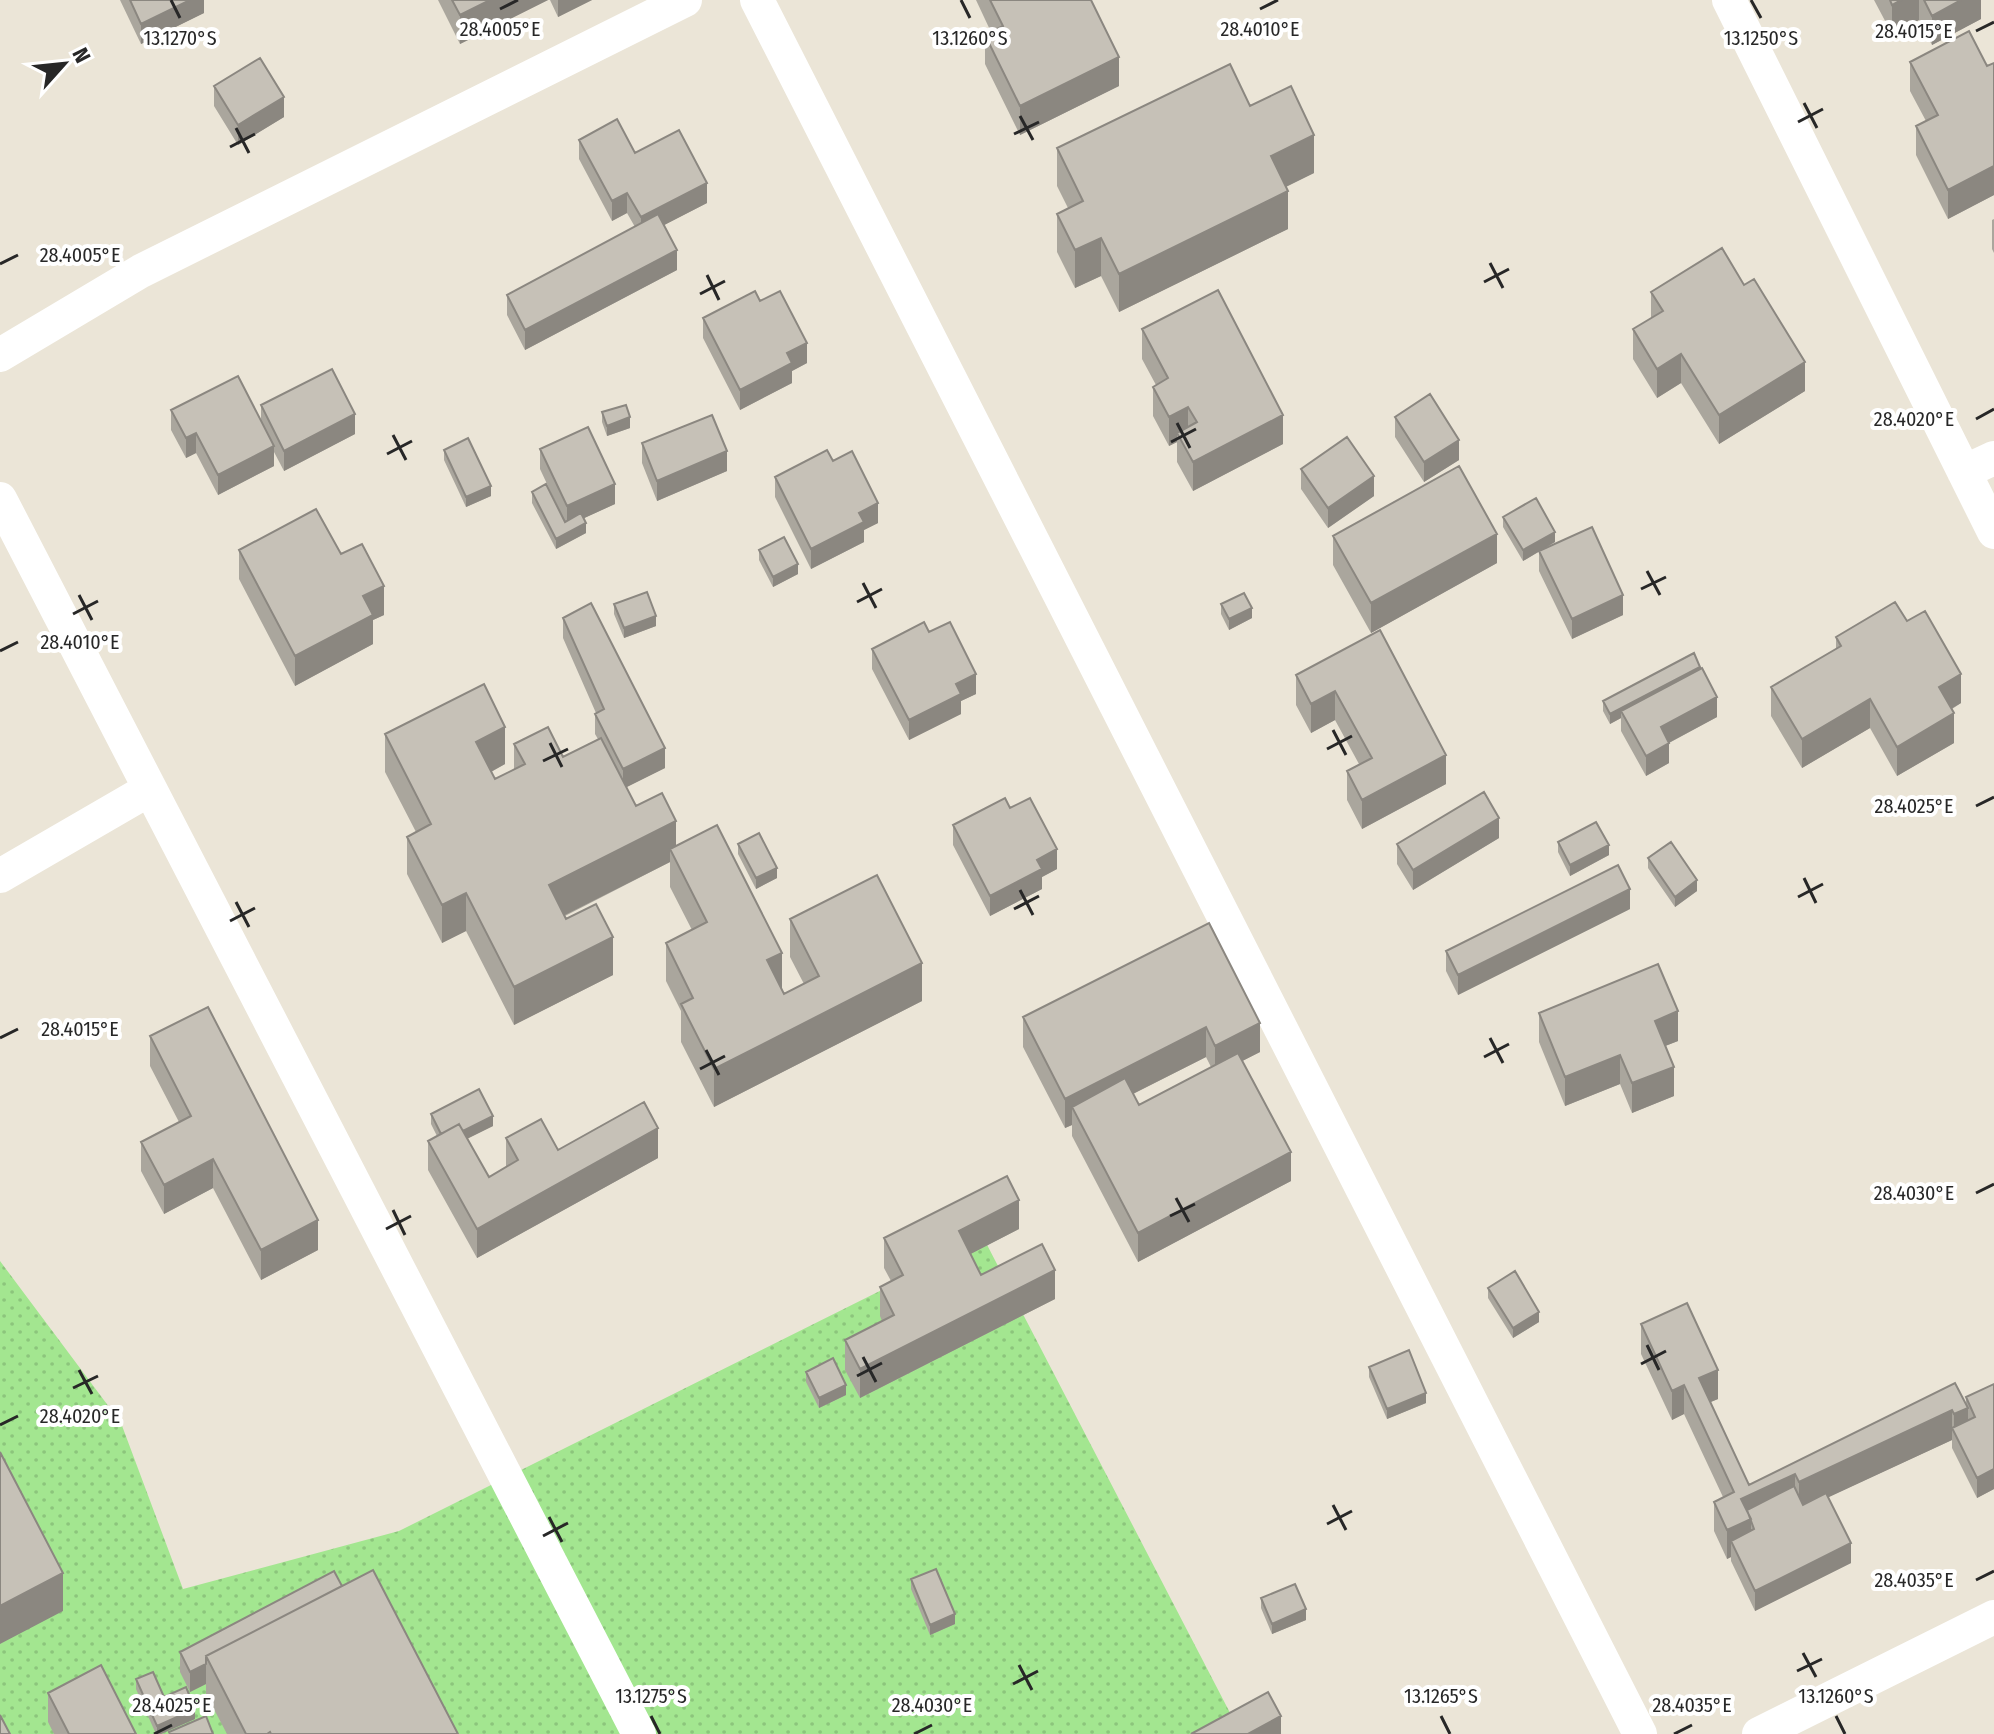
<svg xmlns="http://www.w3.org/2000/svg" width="1994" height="1734" font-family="'Fira Sans Condensed',sans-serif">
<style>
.park{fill:url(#park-dots)}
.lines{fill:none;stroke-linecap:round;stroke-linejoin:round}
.street{stroke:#fff;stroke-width:34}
.wall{fill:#aaa69d;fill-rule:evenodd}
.shaded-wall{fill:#8b8780}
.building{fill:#c6c1b7;stroke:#8b8780;stroke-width:2}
.ticks{fill:none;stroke:#272727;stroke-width:3}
.ticks-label{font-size:20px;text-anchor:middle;fill:#272727;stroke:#fff;stroke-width:8;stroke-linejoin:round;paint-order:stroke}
</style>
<defs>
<pattern id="park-dots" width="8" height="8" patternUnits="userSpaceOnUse" patternTransform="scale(2)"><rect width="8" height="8" fill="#a3e690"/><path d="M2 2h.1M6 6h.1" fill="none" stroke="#8cc57c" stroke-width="1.8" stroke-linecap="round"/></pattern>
</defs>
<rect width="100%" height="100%" fill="#ebe5d7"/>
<!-- park -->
<path class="park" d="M984,1239L1241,1734H0V1261L121,1423L183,1589L399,1531Z"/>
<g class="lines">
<!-- street -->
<path class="street" d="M757,0L1640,1734
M1729,0L1994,532
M0,355L141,271L685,0
M1964,472L1994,458
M0,499L639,1734
M0,876L150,789
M1759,1734L1994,1617"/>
</g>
<!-- wall -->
<path class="wall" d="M120,0H204V13L141,44Z
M438,0H548L460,44Z
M550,0H592L558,17Z
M976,0H1091L1119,86L1020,135L985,64V35L991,32Z
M1874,0H1981V19L1932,45L1919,20L1892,34Z
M1910,62L1987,66L1994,63V195L1948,219L1916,155V126L1926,121L1910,91Z
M214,86L284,117L238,145L214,106Z
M1250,106L1314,173L1286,187L1288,229L1119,312L1101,276L1075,288L1057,252V214L1068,208L1057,186V148Z
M579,140L635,153L707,203L664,225L677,270L525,350L507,315V295L635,227L627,213L612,221L579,159Z
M1994,219V253L1992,249V220Z
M1651,292L1805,391L1719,444L1681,383L1657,398L1633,359V329L1651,318Z
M760,301L807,363L792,371V383L740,410L703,338V318Z
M1142,329L1283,444L1193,491L1177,462V442L1169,446L1153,416V387L1156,385L1142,359Z
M261,405L355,434L284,471L274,452V466L218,495L196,453L186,458L171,430V410L261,419Z
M602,412L630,428L607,436L602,422Z
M1395,417L1459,460L1424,482L1395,437Z
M642,443L727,471L657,501L642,463Z
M540,449L615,504L584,518L586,533L556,549L532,503V492L563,518L540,469Z
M444,450L491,496L466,507L444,460Z
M833,461L878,523L864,530V542L811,569L775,497V477Z
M1301,469L1374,496L1328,528L1301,489Z
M1503,517L1555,542L1523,561L1503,527Z
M1333,536L1497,563L1371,633L1333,565Z
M239,550L341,554L384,615L373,620V644L295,686L239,579Z
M759,550L798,574L773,587L759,560Z
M1539,551L1623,615L1572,639L1539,571Z
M614,604L656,626L624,638L614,614Z
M1221,604L1252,618L1229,630L1221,614Z
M563,618L665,768L626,787L636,806L676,846L784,994L804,984L790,957V919L922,1001L714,1107L681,1042V1011L666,981V943L692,930L670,887V862L565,916L613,975L514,1025L466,931L442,943L407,874V837L416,832L385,772V734L505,764L491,772L495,779L514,769V744L563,757L598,739L595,734V714L596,713L563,638Z
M1907,621L1961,703L1952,709L1954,743L1897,776L1870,728L1802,768L1771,716V687L1836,649V637Z
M1380,630L1446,784L1362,829L1347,800V771L1359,764L1335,720L1311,733L1296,705V675Z
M929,632L976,694L961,701V714L909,740L872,669V649Z
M1700,669L1717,717L1669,743V763L1646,776L1621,731V718L1610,724L1603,711V701Z
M953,825L1057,869L1042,877V889L990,916L953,845Z
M1499,838L1413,890L1397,864V844Z
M1558,842L1609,855L1570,876L1558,852Z
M738,844L777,878L756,889L738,854Z
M1648,858L1697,891L1675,907L1648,868Z
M1630,909L1458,995L1446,971V951Z
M1209,923L1260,1052L1242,1061L1291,1181L1138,1262L1072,1136V1125L1065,1128L1023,1047V1017ZM1206,1057L1211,1067L1139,1105L1133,1094Z
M1539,1013L1678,1041L1665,1046L1674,1096L1632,1113L1620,1084L1565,1106L1539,1042Z
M150,1036L318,1250L261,1280L213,1188L164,1214L141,1171V1142L179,1122L150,1066Z
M431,1114L493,1126L467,1139L489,1177L506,1167V1138L558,1150L658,1158L477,1258L428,1170V1141L437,1136L431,1124Z
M1019,1229L970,1254L981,1275L1055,1299L860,1398L845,1370V1340L882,1321L880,1316V1287L891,1281L884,1268V1238Z
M1488,1288L1539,1322L1513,1338L1488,1298Z
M1641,1324L1718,1399L1710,1402L1749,1485L1966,1404V1397L1994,1384V1489L1977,1498L1952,1448V1440L1828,1497L1851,1563L1755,1611L1731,1561V1557L1727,1559L1714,1531V1502L1723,1497L1684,1414L1672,1420L1641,1354Z
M1369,1367L1426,1403L1387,1419L1369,1377Z
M806,1372L846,1395L819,1408L806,1382Z
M911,1579L955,1624L930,1635L911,1589Z
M342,1586L458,1734H227L206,1694V1684L190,1692L180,1672V1652Z
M1261,1598L1306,1620L1272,1634L1261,1608Z
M136,1679L195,1719L161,1734H156L136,1689Z
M48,1693L136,1734H54L48,1722Z"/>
<!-- shaded-wall -->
<path class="shaded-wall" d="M190,0H204V13L141,44V24Z
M490,0H548L460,44V15Z
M558,0H592L558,17Z
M1901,0H1919V20L1892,34V5Z
M1961,0H1981V19L1932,45V16Z
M1119,57V86L1020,135V106Z
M284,97V117L238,145V125Z
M1314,135V173L1271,194V156Z
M1994,166V195L1948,219V190Z
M707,183V203L641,237V217Z
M1288,191V229L1119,312V274Z
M627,193V213L612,221V201Z
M1101,238V276L1075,288V250Z
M677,250V270L525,350V330Z
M807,343V363L792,371V383L740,410V390L787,353Z
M1681,354V383L1657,398V369Z
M1805,362V391L1719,444V415Z
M1188,407V436L1177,433V442L1169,446V417Z
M355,414V434L284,471V451Z
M1283,415V444L1193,491V462Z
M630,417V428L607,436V426Z
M196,433V453L186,458V438Z
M1459,440V460L1424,482V462Z
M274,446V466L218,495V475Z
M727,451V471L657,501V481Z
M1374,476V496L1328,528V508Z
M615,484V504L567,526V506Z
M491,486V496L466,507V497Z
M878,503V523L864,530V542L811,569V549L859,513Z
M586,523V533L556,549V539Z
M1555,532V542L1523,561V550Z
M1497,534V563L1371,633V603Z
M798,564V574L773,587V577Z
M384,586V615L373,620V644L295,686V656L363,596Z
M1623,595V615L1572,639V619Z
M1252,608V618L1229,630V619Z
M656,616V626L624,638V628Z
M1700,667V677L1621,711V718L1610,724V714Z
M976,674V694L961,701V714L909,740V720L956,684Z
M1961,674V703L1939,716V687Z
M1335,691V720L1311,733V704Z
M1717,697V717L1661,747V727Z
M1870,699V728L1802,768V739Z
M1954,713V743L1897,776V747Z
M505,727V764L476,780V742Z
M1669,743V763L1646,776V756Z
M665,748V768L623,789V769Z
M1446,755V784L1362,829V800Z
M1499,818V838L1413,890V870Z
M676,821V859L670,849V862L549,923V885Z
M1609,845V855L1570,876V865Z
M1057,849V869L1042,877V889L990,916V896L1037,860Z
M777,868V878L756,889V878Z
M1697,880V891L1675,907V897Z
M1630,889V909L1458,995V975Z
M466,893V931L442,943V905Z
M613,937V975L514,1025V987Z
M782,953V991L767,960Z
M922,963V1001L714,1107V1069Z
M1678,1011V1041L1655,1050V1021Z
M1260,1023V1052L1215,1075V1046Z
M1206,1027V1057L1079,1121L1072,1107V1125L1065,1128V1099Z
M1620,1055V1084L1565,1106V1077Z
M1674,1067V1096L1632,1113V1083Z
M493,1116V1126L444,1150V1140Z
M658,1128V1158L477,1258V1229Z
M1291,1152V1181L1138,1262V1233Z
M213,1159V1188L164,1214V1185Z
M1019,1200V1229L959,1260V1231Z
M318,1220V1250L261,1280V1250Z
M1055,1270V1299L860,1398V1369Z
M1539,1312V1322L1513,1338V1328Z
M1718,1370V1399L1699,1407V1378Z
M846,1385V1395L819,1408V1398Z
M1684,1385V1414L1672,1420V1391Z
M1426,1393V1403L1387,1419V1409Z
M1968,1408V1437L1954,1433V1414Z
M1952,1410V1440L1799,1511V1482Z
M1994,1469V1489L1977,1498V1478Z
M1795,1474V1503L1751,1523V1548L1731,1541V1557L1727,1559V1530L1741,1499Z
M1851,1543V1563L1755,1611V1591Z
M63,1573V1611L0,1644V1606Z
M1306,1609V1620L1272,1634V1624Z
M955,1614V1624L930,1635V1625Z
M206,1664V1684L190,1692V1672Z
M195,1709V1719L161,1734H157V1726Z
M1281,1716V1734H1248Z"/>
<!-- building -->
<path class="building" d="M130,0H190L141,24Z
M452,0H490L460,15Z
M990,0H1091L1119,57L1020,106L985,35L1003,26Z
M1890,0H1901L1892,5Z
M1924,0H1961L1932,16Z
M1969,31L1987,66L1994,63V166L1948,190L1916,126L1938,115L1910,62Z
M260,58L284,97L238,125L214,86Z
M1230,64L1250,106L1291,86L1314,135L1271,156L1288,191L1119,274L1101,238L1075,250L1057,214L1083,201L1057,148Z
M617,119L635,153L679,130L707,183L641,217L627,193L612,201L579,140Z
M658,214L677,250L525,330L507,295Z
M1722,248L1744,285L1754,279L1805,362L1719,415L1681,354L1657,369L1633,329L1663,311L1651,292Z
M1218,290L1283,415L1193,462L1177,433L1197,422L1188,407L1169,417L1153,387L1168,378L1142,329Z
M755,291L760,301L780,291L807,343L787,353L792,363L740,390L703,318Z
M332,369L355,414L284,451L261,405Z
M238,376L274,446L218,475L196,433L186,438L171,410Z
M1430,394L1459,440L1424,462L1395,417Z
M626,405L630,417L607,426L602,412Z
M712,415L727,451L657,481L642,443Z
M588,427L615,484L567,506L540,449Z
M1347,437L1374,476L1328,508L1301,469Z
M468,438L491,486L466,497L444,450Z
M827,450L833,461L852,451L878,503L859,513L864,522L811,549L775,477Z
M1459,466L1497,534L1371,603L1333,536Z
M546,484L565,522L581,513L586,523L556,539L532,492Z
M1536,498L1555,532L1523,550L1503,517Z
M316,509L341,554L362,544L384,586L363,596L373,615L295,656L239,550Z
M1592,527L1623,595L1572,619L1539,551Z
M784,537L798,564L773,577L759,550Z
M647,592L656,616L624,628L614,604Z
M1244,593L1252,608L1229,619L1221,604Z
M1895,602L1907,621L1925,611L1961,674L1939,687L1954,713L1897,747L1870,699L1802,739L1771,687L1841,646L1836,637Z
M591,603L665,748L623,769L595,714L604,709L563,618Z
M924,622L929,632L950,622L976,674L956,684L961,694L909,720L872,649Z
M1380,630L1446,755L1362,800L1347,771L1372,758L1335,691L1311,704L1296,675Z
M1694,653L1700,667L1610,714L1603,701Z
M1702,668L1717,697L1661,727L1669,743L1646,756L1621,711Z
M484,684L505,727L476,742L495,779L525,764L514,744L548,727L563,757L601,738L636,806L662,793L676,821L549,885L566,919L596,904L613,937L514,987L466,893L442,905L407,837L431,824L385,734Z
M1484,792L1499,818L1413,870L1397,844Z
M1005,798L1010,808L1030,798L1057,849L1037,860L1042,869L990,896L953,825Z
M1596,822L1609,845L1570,865L1558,842Z
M717,825L782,953L767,960L784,994L819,976L790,919L877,875L922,963L714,1069L681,1004L693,998L666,943L707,922L670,849Z
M759,833L777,868L756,878L738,844Z
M1671,842L1697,880L1675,897L1648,858Z
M1618,865L1630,889L1458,975L1446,951Z
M1209,923L1260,1023L1215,1046L1206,1027L1065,1099L1023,1017Z
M1658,964L1678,1011L1655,1021L1674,1067L1632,1083L1620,1055L1565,1077L1539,1013Z
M208,1007L318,1220L261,1250L213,1159L164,1185L141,1142L191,1116L150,1036Z
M1238,1053L1291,1152L1138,1233L1072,1107L1125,1078L1139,1105Z
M479,1089L493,1116L463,1131L459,1124L441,1134L431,1114Z
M644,1102L658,1128L477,1229L428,1141L459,1124L489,1177L518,1160L506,1138L541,1119L558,1150Z
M1007,1176L1019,1200L959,1231L981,1275L1042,1244L1055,1270L860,1369L845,1340L894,1315L880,1287L903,1275L884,1238Z
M1515,1271L1539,1312L1513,1328L1488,1288Z
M1687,1303L1718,1370L1699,1378L1749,1485L1955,1383L1968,1408L1954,1414L1952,1410L1799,1482L1795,1474L1741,1499L1751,1519L1727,1530L1714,1502L1734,1492L1684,1385L1672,1391L1641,1324Z
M1409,1350L1426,1393L1387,1409L1369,1367Z
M833,1358L846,1385L819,1398L806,1372Z
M1994,1384V1469L1977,1478L1952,1428L1975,1417L1966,1397Z
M0,1452L63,1573L0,1606Z
M1794,1486L1803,1505L1826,1493L1851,1543L1755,1591L1731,1541L1754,1529L1747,1510Z
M936,1569L955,1614L930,1625L911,1579Z
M373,1570L458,1734H271L270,1732L267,1734H246L206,1656Z
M334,1571L342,1586L206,1656V1664L190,1672L180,1652Z
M1295,1584L1306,1609L1272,1624L1261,1598Z
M101,1665L136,1734H69L48,1693Z
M153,1672L164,1697L186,1687L195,1709L157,1726L136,1679Z
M1268,1692L1281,1716L1248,1734H1191Z
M0,1715L10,1734H0Z
M206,1716L213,1734H170L169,1732Z"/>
<!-- ticks -->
<path class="ticks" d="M171,0L180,18M961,0L970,18M1751,0L1761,18M500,9L518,0M1260,9L1278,0M1976,31L1994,22M1804,103L1817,128M1020,116L1033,140M1798,122L1823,109M236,128L249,153M1014,134L1039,122M230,147L255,134M1490,263L1503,288M0,264L18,255M707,275L719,300M1484,282L1509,269M700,294L725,281M1976,419L1994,409M1177,423L1190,448M393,435L406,460M1171,442L1196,429M387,454L412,441M1647,571L1660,595M863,583L876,608M1641,589L1666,577M79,595L92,620M857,602L882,589M73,614L98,601M0,651L18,642M1333,730L1346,755M550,743L562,767M1327,749L1352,736M543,761L568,749M1976,806L1994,797M1804,878L1816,903M1020,890L1033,915M1798,897L1823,884M236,902L249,927M1014,909L1039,896M230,921L255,908M0,1038L18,1029M1490,1038L1503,1063M706,1050L719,1075M1484,1057L1509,1044M700,1069L725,1056M1976,1193L1994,1184M1176,1198L1189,1222M393,1210L405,1235M1170,1216L1195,1204M386,1229L411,1216M1647,1345L1659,1370M863,1357L876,1382M1641,1364L1666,1351M79,1370L92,1394M857,1376L882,1363M73,1388L98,1376M0,1425L18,1416M1333,1505L1346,1530M549,1517L562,1542M1327,1524L1352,1511M543,1536L568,1523M1976,1580L1994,1571M1803,1653L1816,1677M1019,1665L1032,1690M1797,1671L1822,1659M1013,1684L1038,1671M651,1716L660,1734M1441,1716L1450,1734M1836,1716L1845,1734M154,1734L172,1725M914,1734L932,1725M1674,1734L1692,1725"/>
<g class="ticks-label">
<text x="500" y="36">28.4005°E</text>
<text x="1260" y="36">28.4010°E</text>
<text x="1914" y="38">28.4015°E</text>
<text x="180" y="45">13.1270°S</text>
<text x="970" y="45">13.1260°S</text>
<text x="1761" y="45">13.1250°S</text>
<text x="80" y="262">28.4005°E</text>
<text x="1914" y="426">28.4020°E</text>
<text x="80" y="649">28.4010°E</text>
<text x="1914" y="813">28.4025°E</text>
<text x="80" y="1036">28.4015°E</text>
<text x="1914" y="1200">28.4030°E</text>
<text x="80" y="1423">28.4020°E</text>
<text x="1914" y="1587">28.4035°E</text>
<text x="651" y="1703">13.1275°S</text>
<text x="1441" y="1703">13.1265°S</text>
<text x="1836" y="1703">13.1260°S</text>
<text x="172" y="1712">28.4025°E</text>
<text x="932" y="1712">28.4030°E</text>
<text x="1692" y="1712">28.4035°E</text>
</g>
<!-- north arrow -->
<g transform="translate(64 64) rotate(63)" stroke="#ffffff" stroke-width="6" paint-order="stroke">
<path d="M0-6L14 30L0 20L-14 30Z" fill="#272727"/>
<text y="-12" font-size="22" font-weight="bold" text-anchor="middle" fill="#272727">N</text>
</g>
</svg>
